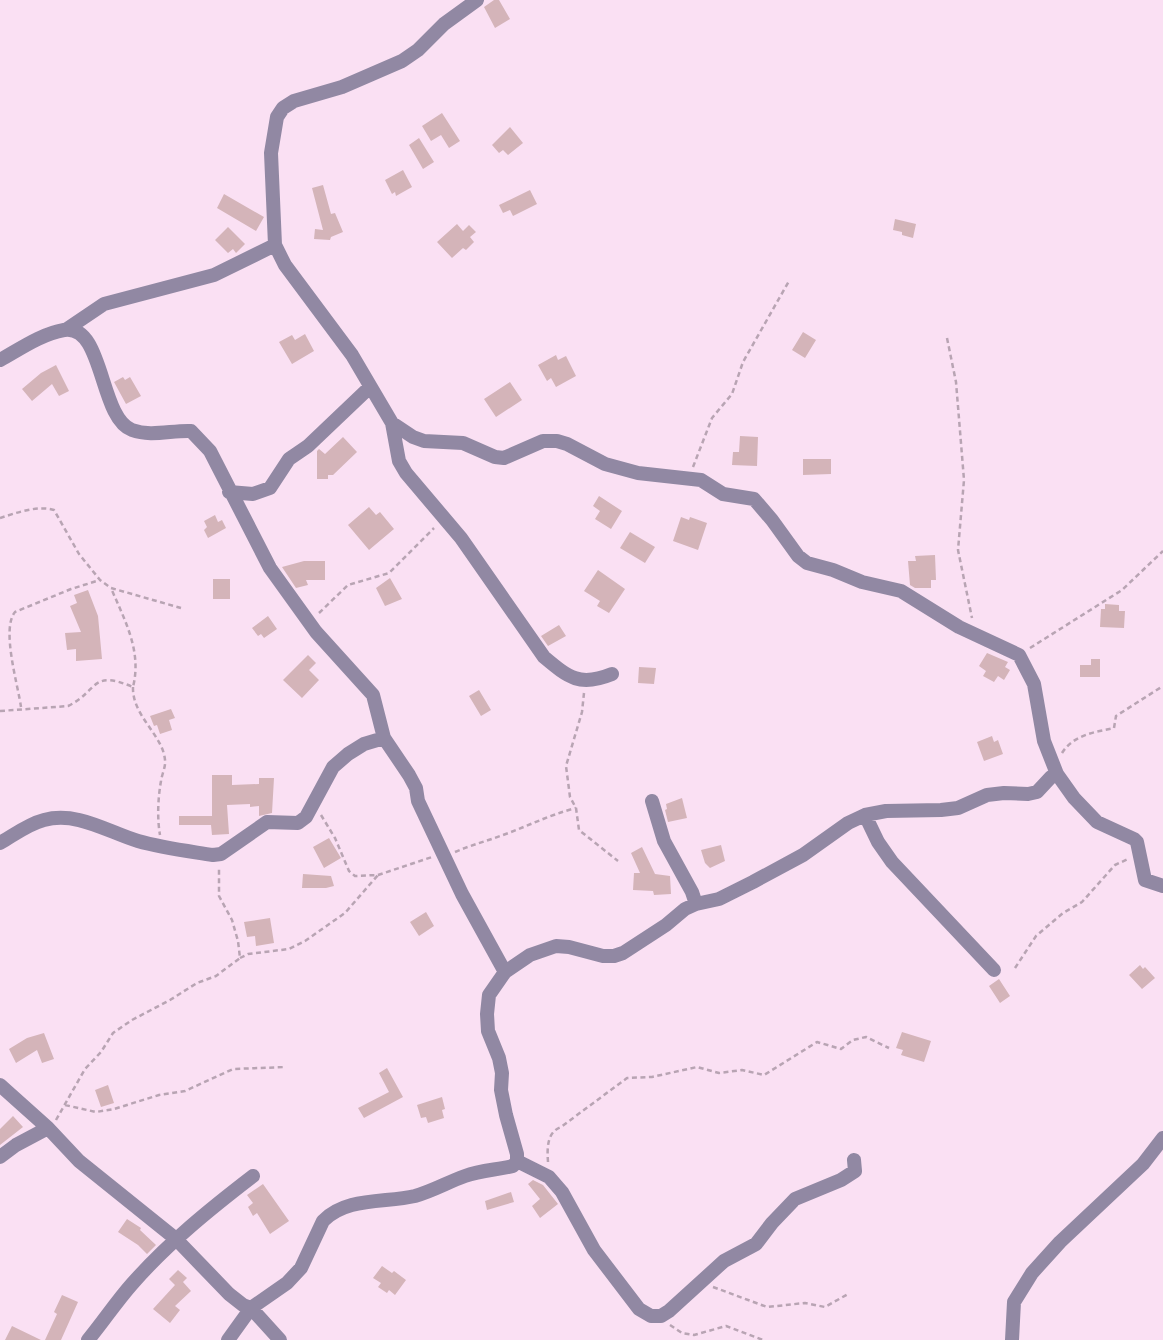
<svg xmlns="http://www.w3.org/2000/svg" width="1163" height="1340" font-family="'DM Sans',sans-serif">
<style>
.building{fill:#d4b4b9}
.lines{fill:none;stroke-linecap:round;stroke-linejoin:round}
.path{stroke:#b8a4b3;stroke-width:2.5;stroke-dasharray:5 3.5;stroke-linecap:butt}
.street{stroke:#9188a3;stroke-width:14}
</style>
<rect width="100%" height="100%" fill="#fae0f3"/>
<!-- building -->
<path class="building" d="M494,0H499L510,19L495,28L484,7Z
M442,113L460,141L449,148L441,135L431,141L422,126Z
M510,127L523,143L508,155L503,150L499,153L492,145Z
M419,138L434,162L423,169L409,145Z
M403,170L412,187L396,196L395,192L392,194L385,180Z
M323,185L331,214L335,213L343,232L331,237L330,240L314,239L315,229L323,230L312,188Z
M530,190L537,204L513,216L510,210L503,213L499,205Z
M224,194L264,217L256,231L217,208Z
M895,219L916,224L913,238L902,235V232L893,230Z
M457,224L463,231L469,225L476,232L470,237L474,242L466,250L463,248L452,258L437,242Z
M228,227L245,244L236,253L233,249L228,253L215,240Z
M803,332L816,340L805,358L792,350Z
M305,334L314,351L292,364L279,342L292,335L295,340Z
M556,355L558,360L566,356L576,376L556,387L551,378L547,381L538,365Z
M56,365L69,391L59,396L52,384L32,401L22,389L41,373Z
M123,377L125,380L130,377L141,396L126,404L114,382Z
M510,382L522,400L496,417L484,399Z
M740,436L758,437L757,466L732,465L733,452H739Z
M343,437L357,452L333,475H328V479H317V451L319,449L325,454Z
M803,459H831V474L803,475Z
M599,496L622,511L611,529L595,519L600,511L593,506Z
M369,507L376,515L380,512L394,529L369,550L348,525Z
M215,515L218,522L222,520L226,528L208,538L204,530L207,527L204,521Z
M681,517L689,520L690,517L707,523L698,550L673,541Z
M630,532L655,547L645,563L620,548Z
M935,555L936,580H931V588H915L910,585L908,561H916L915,556Z
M304,561H325V580H306L308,585L296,588L282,567Z
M598,570L625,589L609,613L597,606L600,601L584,591Z
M390,578L402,599L385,606L376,588Z
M213,579H230V599H213Z
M88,590L98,616L102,659L76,661V649L67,650L65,633L81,632L70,606L77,603L74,595Z
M1105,604L1119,605V611H1125L1124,628L1100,627L1101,609H1105Z
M268,616L277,629L264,638L261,634L258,636L252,628Z
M559,625L566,636L548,646L541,636Z
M987,653L1008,662L1005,667L1010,670L1004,680L998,676L994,682L983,676L986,671L979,666Z
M308,655L316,663L309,670L319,680L302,698L283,680Z
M1091,659H1100V677H1080V665H1091Z
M639,667L656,668L654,684L638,683Z
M479,690L491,710L481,716L469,696Z
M171,709L175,718L169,720L172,730L160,734L157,725L154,726L150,716Z
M992,736L994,742L998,740L1003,754L984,761L977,742Z
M212,775H232V785L259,784V778H274L272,813L259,816V806L250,807V804L227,805L229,834L212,835L211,825H179V816H212Z
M682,798L687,818L668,822L665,810L667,809L666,804Z
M329,838L341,858L324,868L313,847Z
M721,845L725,861L710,868L705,863L701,850Z
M642,847L655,874L670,876L671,894L654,895L653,891L633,890L634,873H640L631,853Z
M303,874L331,876L334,886L326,888H302Z
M426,912L434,926L419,936L410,922Z
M270,918L274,943L256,946L255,936L247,937L244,922Z
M1140,965L1143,969L1145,967L1155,978L1142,989L1129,975Z
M999,979L1010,996L1000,1003L989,986Z
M902,1032L931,1041L924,1062L901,1055L903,1050L896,1048Z
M44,1033L54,1059L42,1063L37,1050L16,1063L9,1049L27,1038Z
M387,1068L403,1097L364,1118L358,1108L389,1092L379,1073Z
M108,1085L114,1103L101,1107L95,1090Z
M442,1097L445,1109L442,1110L444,1118L428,1123L426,1117L421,1118L417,1105Z
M13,1116L23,1127L0,1145V1129Z
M533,1180L543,1185L558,1204L540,1218L532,1206L540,1199L528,1184Z
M263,1184L289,1221L270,1234L257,1213L253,1216L248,1207L253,1203L247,1195Z
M511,1192L514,1202L487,1210L485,1201Z
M127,1219L141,1228L140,1230L156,1245L147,1254L138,1245L118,1232Z
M382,1266L392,1273L394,1271L406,1280L395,1295L389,1290L387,1293L378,1287L381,1283L373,1278Z
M178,1270L187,1278L183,1282L191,1291L175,1306L180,1310L170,1323L153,1309L175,1285L169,1279Z
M62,1295L78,1302L61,1340H45L57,1314L54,1312Z
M12,1326L41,1340H5Z"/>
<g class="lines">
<!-- path -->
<path class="path" d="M947,338L956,382L964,480L958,550L972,618
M693,467L712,418L732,394L743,362L789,281
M0,518C16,513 37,505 54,510L79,554L100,580L111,588L181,608
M319,613L348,585L389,573L434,528
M1030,648L1122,590L1163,551
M133,687C132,716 163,735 165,760C166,766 162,774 161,781C158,798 157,818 160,835
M584,693L582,712L566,766L570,797L576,808L579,830L618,861
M21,707C18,685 1,629 15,612L71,589L100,580
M0,711L68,706C99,691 90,669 133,687C142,651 125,621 111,588
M1062,753C1073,735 1095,732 1114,728L1116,716L1163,686
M321,815L335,838L349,871L355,876L378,875L432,857
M455,852C471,845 487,841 503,835C528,826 549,815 576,808
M240,958L248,954L289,949L305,941L345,913L378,875
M1015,968L1036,936L1063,913L1082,902L1115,865L1128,859
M65,1105L96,1112L114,1109L159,1095L185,1091L233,1069L286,1067
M56,1120L85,1069L101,1052L113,1033L132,1020L170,1000L197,983L216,976L240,958L238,941L232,920L219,896V868
M548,1162C547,1148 547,1132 561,1127L627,1078L652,1077L697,1067L719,1073L742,1070L764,1075L817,1042L841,1049L853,1040L866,1037L889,1048
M713,1287L767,1307L805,1303L825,1307L848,1294
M670,1325L682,1333L694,1335L726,1326L763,1340"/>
<!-- street -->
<path class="street" d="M477,0L444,24L418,50L402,61L342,87L294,101L283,108L277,117L271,153L275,245L285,265L352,355L392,423L413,437L424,441L463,443L495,457L504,458L543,441H557L567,444L605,464L638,473L701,480L723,494L754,499L772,520L798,556L807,563L833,570L862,582L901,591L959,627L1019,655L1034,684L1044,741L1057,774
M67,329L104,304L214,275L275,245
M0,360C20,349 41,334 64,330C104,323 99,418 132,430C151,437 172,430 191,431L210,451L270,568L316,632L373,695L384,738L409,775L416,788L418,801L462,894L505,972
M392,423L399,461L406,473L461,538L544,657C569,678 580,687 612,674
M229,492L253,494L270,488L289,459L308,446L370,387
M652,801L664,841L692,892L696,904
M865,815L878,842L892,862L994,970
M0,843C14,835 28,824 44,820C77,811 108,832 138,841C162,848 188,851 213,855L221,854L267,822L298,823L306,817L333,767L348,754L364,744L384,738
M0,1085L48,1128L79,1161L176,1239L229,1294L243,1305L251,1308L287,1283L301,1268L323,1221C346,1197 385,1203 415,1196C433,1191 448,1182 465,1176C481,1170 497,1170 513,1166L517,1161V1154L506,1115L501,1090L502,1073L499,1058L488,1031L487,1014L489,995L505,972L530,955L556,946L569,947L603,956H614L623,953L666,925L685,909L696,904L719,899L753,882L803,855L848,823L865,815L886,811L941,810L958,808L987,795L1004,793L1028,794L1037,792L1051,777L1057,774L1074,798L1097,822L1134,839L1137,842L1145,880L1163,886
M0,1157L16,1145L48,1128
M517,1161L549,1177L562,1192L594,1250L639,1309L651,1316H661L669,1311L724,1261L756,1244L772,1223L795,1199L841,1180L855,1171L854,1160
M88,1340C103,1322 116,1302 132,1284C168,1243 210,1209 253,1176
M228,1340L251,1308L280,1340
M1012,1340L1014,1302L1032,1273L1060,1242L1143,1164L1163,1138"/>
</g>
</svg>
